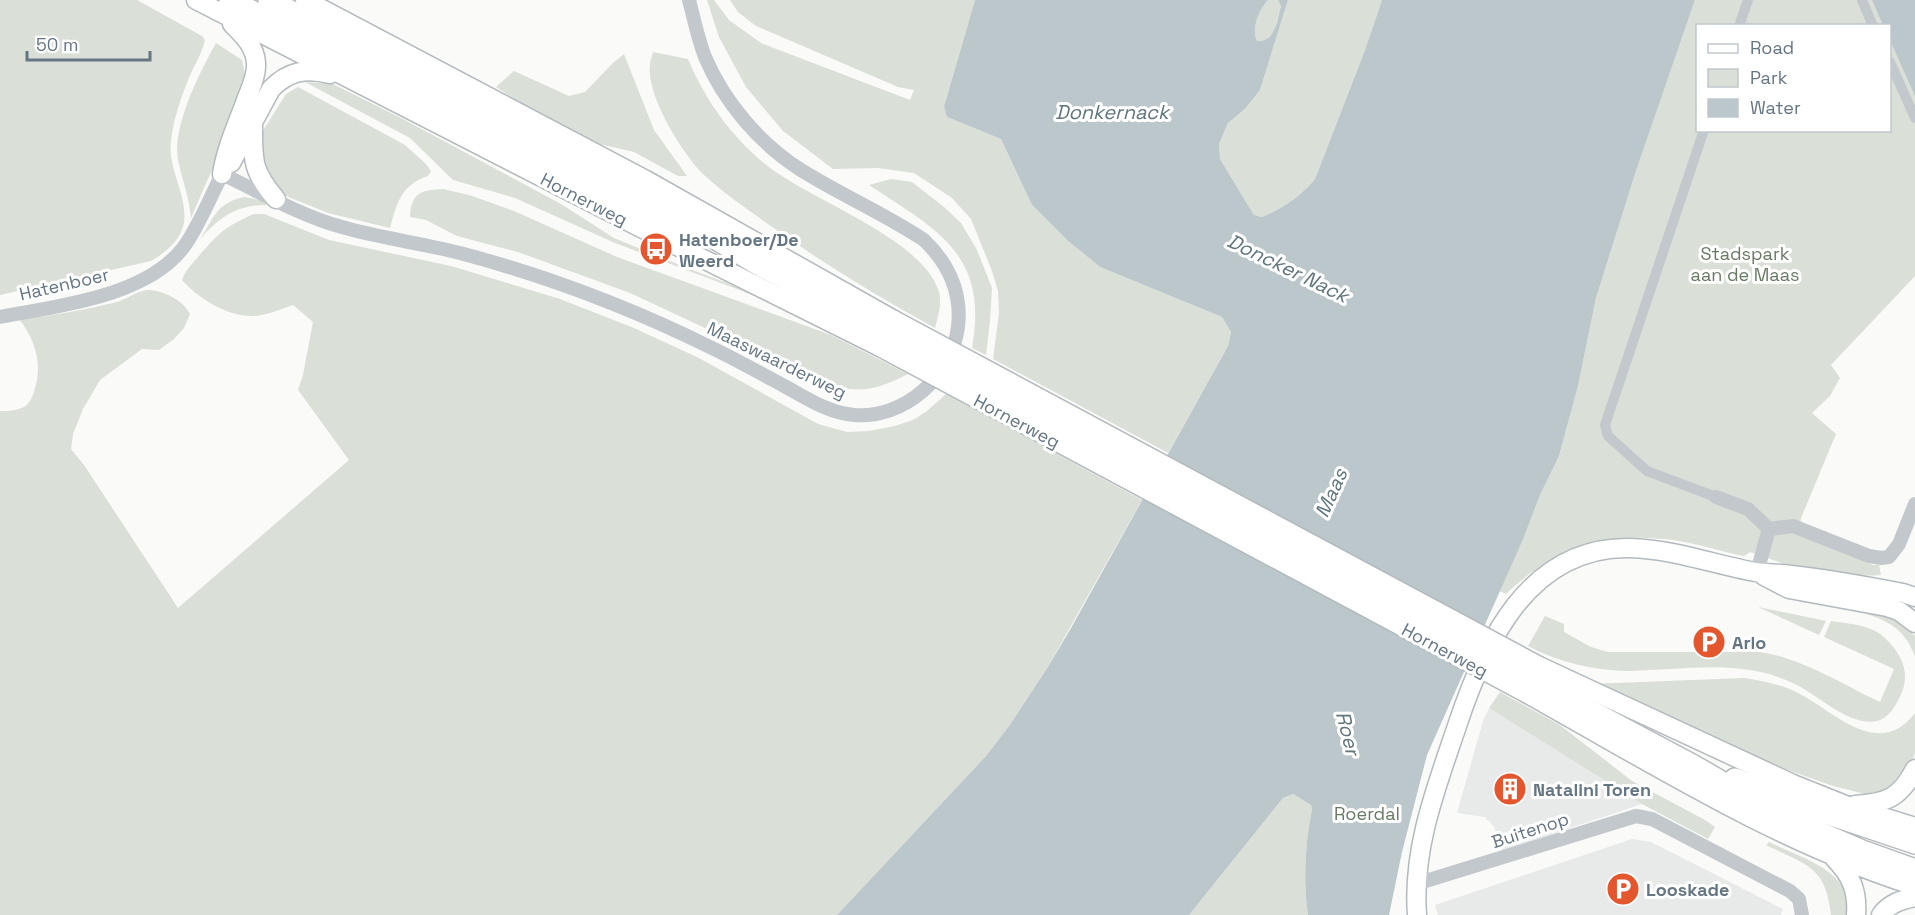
<svg xmlns="http://www.w3.org/2000/svg" width="1915" height="915" font-family="'Space Grotesk',sans-serif">
<style>
.built{fill:#e8e9e9}
.green{fill:#dadfd7}
.water{fill:#bbc7cb}
.lines{fill:none;stroke-linecap:round;stroke-linejoin:round}
.secondary-casing{stroke:#b3babf;stroke-width:21}
.primary-casing{stroke:#b5babe;stroke-width:24}
.pedestrian{stroke:#c3c8cc;stroke-width:10}
.minor{stroke:#c3c8cc;stroke-width:14}
.secondary{stroke:#fff;stroke-width:18}
.primary{stroke:#fff;stroke-width:21}
.secondary-bridge-casing{stroke:#b3babf;stroke-width:21;stroke-linecap:butt}
.primary-bridge-casing{stroke:#b5babe;stroke-width:24;stroke-linecap:butt}
.secondary-bridge{stroke:#fff;stroke-width:18}
.primary-bridge{stroke:#fff;stroke-width:21}
.labels{text-anchor:middle;dominant-baseline:central;stroke-width:6;stroke-linejoin:round;paint-order:stroke}
.street-label{font-size:18px;fill:#657683;stroke:#fff}
.poi-label{font-size:18px;font-weight:bold;fill:#657683;stroke:#fff;text-anchor:start}
.park-label{font-size:18px;fill:#687a64;stroke:#fff}
.water-label{font-size:20px;font-style:italic;fill:#60757c;stroke:#fff}
</style>
<rect width="100%" height="100%" fill="#fafaf8"/>
<!-- built -->
<path class="built" d="M1489,708L1642,804L1502,851L1494,827L1485,817L1457,813L1483,721Z
M1632,839L1651,842L1783,909L1781,915H1438L1435,905Z"/>
<!-- green -->
<path class="green" d="M0,0H137L202,36L205,40C202,54 194,65 189,78C181,97 173,121 171,141C167,169 188,195 184,223C181,240 165,253 151,261L0,295Z
M707,0H714L729,20L761,43L910,100L914,90L898,87L756,26L738,12L730,0H975L944,105L947,117L1001,139L1032,205L1067,240L1100,267L1222,317L1231,332L1228,346L1168,453L993,359L999,313L998,291L992,271L971,219L952,198L914,173L878,168L833,169L783,131L746,87L719,37Z
M1268,0H1278L1281,5L1274,32L1267,41H1257C1251,28 1259,10 1268,0Z
M1288,0H1382L1365,50L1315,179C1300,197 1283,208 1262,217L1254,215L1220,159L1219,144L1228,123L1245,109L1260,90Z
M1695,0H1874L1885,25L1698,26V130H1890V36L1915,93V276L1831,365L1840,378L1830,396L1812,413L1836,434L1801,518L1800,534L1873,565H1879L1881,575C1852,577 1819,573 1791,566C1777,562 1764,556 1750,552L1744,556C1719,551 1686,540 1662,539C1646,538 1627,537 1611,539C1572,543 1534,567 1506,594L1499,591L1524,537L1540,495L1559,456L1578,386L1596,298L1636,171Z
M216,43L242,60L245,74L243,90L224,142L191,218C189,196 182,180 178,160C172,126 200,72 216,43Z
M653,52L688,59C706,101 730,135 765,164C809,200 923,238 939,292C942,304 938,317 935,328C878,297 821,262 768,224C746,208 723,193 703,174C682,153 646,95 650,65C650,61 652,56 653,52Z
M624,54L654,130L687,176H678L634,152L591,142L549,121L496,87L514,71L569,96L585,92L613,63Z
M305,82L333,84L401,118L561,204L614,238L687,268L796,309L795,311L615,243L515,198L453,180L410,138Z
M298,87L405,145L426,164L431,171L428,176C401,185 397,203 390,228L328,213L286,196L266,177L259,147L262,132L286,94Z
M891,179L912,182L944,207L961,223L977,250L992,288L990,321L986,355L972,348C989,254 937,230 869,185Z
M443,189L469,195L514,211L617,257L831,335L908,374C877,390 859,394 825,384L630,293L518,252L457,236L426,220L410,217C411,193 421,190 443,189Z
M244,197L265,201L271,205C237,204 221,216 200,239C214,218 216,203 244,197Z
M254,214H264L329,240L451,266L560,299L634,328L699,358L818,424L847,432L869,431L895,426L913,420L927,411L946,394L1142,500L1046,670L1009,726L986,756L837,915H0V411C8,411 16,411 24,407C29,404 32,398 34,392C43,365 36,342 20,320C52,315 85,310 117,302C127,299 137,291 147,290C163,290 183,300 190,314L184,328L174,339L159,350L142,349L100,380L83,409L73,434L71,449L84,465L178,608L349,460L298,390L303,375L313,322L293,305C281,309 265,316 252,316C226,316 198,298 182,280C186,269 191,266 198,257C219,233 224,227 254,214Z
M1801,596L1872,609L1898,620L1915,636V656C1912,650 1910,644 1906,639C1886,609 1831,608 1798,601Z
M1758,607L1826,621L1819,635Z
M1545,616L1564,624V632L1591,647L1608,652H1732C1780,644 1837,682 1880,702L1894,669L1824,637L1831,621C1850,624 1873,625 1886,639C1907,660 1911,680 1896,704C1893,710 1887,717 1880,720C1853,730 1818,695 1795,684C1741,658 1686,670 1629,671C1595,671 1558,662 1528,646Z
M1744,678C1763,681 1780,684 1798,693C1834,711 1878,761 1915,713V753L1906,777L1888,790L1865,794L1833,786L1765,762L1686,724L1590,684Z
M1500,692L1560,725L1632,781L1705,820L1715,827L1708,839L1642,804L1489,708Z
M1293,794L1311,805L1312,809C1305,844 1303,880 1308,915H1189L1283,798Z
M1769,842C1799,857 1855,871 1848,915H1831C1826,866 1806,865 1766,845Z"/>
<!-- water -->
<path class="water" d="M975,0H1268C1259,10 1251,28 1257,41C1276,43 1277,19 1281,6L1278,0H1288L1260,90L1245,109L1228,123L1219,144L1220,159L1254,215L1262,217C1283,208 1300,197 1315,179L1365,50L1382,0H1695L1636,171L1596,298L1578,386L1559,456L1540,495L1524,537L1427,755L1402,852L1389,915H1308C1303,880 1305,844 1312,809L1311,805L1293,794L1283,798L1189,915H837L986,756L1009,726L1046,670L1071,628L1228,346L1231,332L1222,317L1100,267L1067,240L1032,205L1001,139L947,117L944,106Z
M1872,0H1915V96L1890,40V26L1883,25Z"/>
<g class="lines">
<defs>
<path id="secondary" d="M196,0L641,228L880,347
M305,0L646,180L894,320
M253,126C253,161 252,171 276,199
M231,163L271,89C288,71 306,68 330,74
M222,174C226,149 236,127 245,103C249,91 257,77 256,63C255,46 243,35 232,24
M1764,576L1789,589L1887,607L1899,611L1915,623
M1539,666L1793,784L1848,806L1915,827
M1526,693C1652,763 1776,842 1915,886
M1855,805C1887,803 1900,798 1915,769
M1834,858C1851,875 1858,891 1856,915
M1417,915C1412,849 1436,788 1457,726C1484,644 1528,546 1630,548C1672,549 1713,564 1755,572C1767,574 1779,573 1791,575C1828,579 1866,586 1903,593L1915,597
M1881,915C1890,903 1901,900 1915,897"/>
<path id="primary" d="M230,0L640,211L676,227
M269,0L650,199L756,263L888,333
M1532,680L1694,766L1754,801L1790,820L1862,851L1915,870
M1735,779L1832,815L1915,843"/>
</defs>
<!-- secondary casing -->
<use href="#secondary" class="secondary-casing"/>
<!-- primary casing -->
<use href="#primary" class="primary-casing"/>
<!-- pedestrian -->
<path class="pedestrian" d="M1862,0L1873,26
M1739,26L1748,0
M1890,62L1915,118
M1704,130L1605,425L1608,436L1647,471L1716,497"/>
<!-- minor -->
<path class="minor" d="M0,317C57,306 145,297 183,248C197,230 211,196 222,174C260,192 301,216 342,227C380,238 421,243 460,253C547,276 631,308 712,348C737,360 762,374 786,387C808,399 829,413 854,415C905,419 952,376 958,327C962,292 949,264 924,240C885,214 841,195 801,170C760,144 724,102 705,57C698,39 694,19 689,0
M1716,497L1748,509L1769,529
M1757,572L1769,529L1793,526L1869,556L1881,558L1889,557L1899,544L1915,504
M1416,884L1636,816L1652,819L1790,891L1799,899L1802,915"/>
<!-- secondary -->
<use href="#secondary" class="secondary"/>
<!-- primary -->
<use href="#primary" class="primary"/>
<defs>
<path id="secondary-bridge" d="M894,320L1539,666
M880,347L1526,693"/>
<path id="primary-bridge" d="M888,333L1532,680"/>
</defs>
<!-- secondary-bridge casing -->
<use href="#secondary-bridge" class="secondary-bridge-casing"/>
<!-- primary-bridge casing -->
<use href="#primary-bridge" class="primary-bridge-casing"/>
<!-- secondary-bridge -->
<use href="#secondary-bridge" class="secondary-bridge"/>
<!-- primary-bridge -->
<use href="#primary-bridge" class="primary-bridge"/>
</g>
<!-- icons -->
<defs>
<symbol id="bus-disc" viewBox="-11 -11 22 22"><circle r="9.5" fill="#e4572e" stroke="#fff"/><path d="M-5-6H5V4H4V6H2V4H-2V6H-4V4H-5ZM-3.5-4V0h7V-4ZM-3.5 1.2v1.5H-2V1.2ZM2 1.2v1.5H3.5V1.2Z" fill="#fff"/></symbol>
<symbol id="parking-disc" viewBox="-11 -11 22 22"><circle r="9.5" fill="#e4572e" stroke="#fff"/><path d="M-3.5-5.5H1a3.5 3.5 0 0 1 0 7H-1V5.5H-3.5ZM-1-3.4V-.6H.8a1.4 1.4 0 0 0 0-2.8Z" fill="#fff"/></symbol>
<symbol id="building-disc" viewBox="-11 -11 22 22"><circle r="9.5" fill="#e4572e" stroke="#fff"/><path d="M-4-6H4V6H1V3H-1V6H-4ZM-2.5-4.3h1.7v1.8h-1.7ZM.8-4.3h1.7v1.8H.8ZM-2.5-1h1.7V.8h-1.7ZM.8-1h1.7V.8H.8Z" fill="#fff"/></symbol>
</defs>
<g fill-rule="evenodd">
<use href="#bus-disc" x="637" y="230" width="38" height="38"/>
<use href="#parking-disc" x="1690" y="623" width="38" height="38"/>
<use href="#building-disc" x="1491" y="770" width="38" height="38"/>
<use href="#parking-disc" x="1604" y="870" width="38" height="38"/>
</g>
<g class="labels">
<!-- street labels -->
<g class="street-label">
<text transform="translate(584 199) rotate(27)">Hornerweg</text>
<text transform="translate(64 284) rotate(-13)">Hatenboer</text>
<text transform="translate(777 360) rotate(26)">Maaswaarderweg</text>
<text transform="translate(1017 421) rotate(28)">Hornerweg</text>
<text transform="translate(1445 650) rotate(28)">Hornerweg</text>
<text transform="translate(1530 830) rotate(-18)">Buitenop</text>
</g>
<!-- poi labels -->
<g class="poi-label">
<text x="679" y="239">Hatenboer/De<tspan x="679" dy="21">Weerd</tspan></text>
<text x="1732" y="642">Arlo</text>
<text x="1533" y="789">Natalini Toren</text>
<text x="1646" y="889">Looskade</text>
</g>
<!-- park labels -->
<g class="park-label">
<text x="1745" y="253">Stadspark<tspan x="1745" dy="21">aan de Maas</tspan></text>
<text x="1367" y="813">Roerdal</text>
</g>
<!-- water labels -->
<g class="water-label">
<text x="1112" y="112">Donkernack</text>
<text transform="translate(1288 268) rotate(26)">Doncker Nack</text>
<text transform="translate(1331 493) rotate(-66)">Maas</text>
<text transform="translate(1348 733) rotate(76)">Roer</text>
</g>
</g>
<!-- legend -->
<rect x="1696" y="24" width="195" height="108" fill="#ffffff" stroke="#c1c8cd" stroke-width="1.5"/>
<rect x="1708" y="44" width="30" height="9" fill="#ffffff" stroke="#c1c8cd" stroke-width="1.5"/>
<text x="1750" y="54" font-size="18" fill="#657683">Road</text>
<rect x="1708" y="69" width="30" height="18" fill="#dadfd7" stroke="#c1c8cd" stroke-width="1.5"/>
<text x="1750" y="84" font-size="18" fill="#657683">Park</text>
<rect x="1708" y="99" width="30" height="18" fill="#bbc7cb" stroke="#c1c8cd" stroke-width="1.5"/>
<text x="1750" y="114" font-size="18" fill="#657683">Water</text>
<!-- scale -->
<path d="M27 51v9h123v-9" fill="none" stroke="#657683" stroke-width="3"/>
<text x="36" y="51" font-size="18" fill="#657683" stroke="#ffffff" stroke-width="4.5" paint-order="stroke">50 m</text>
</svg>
